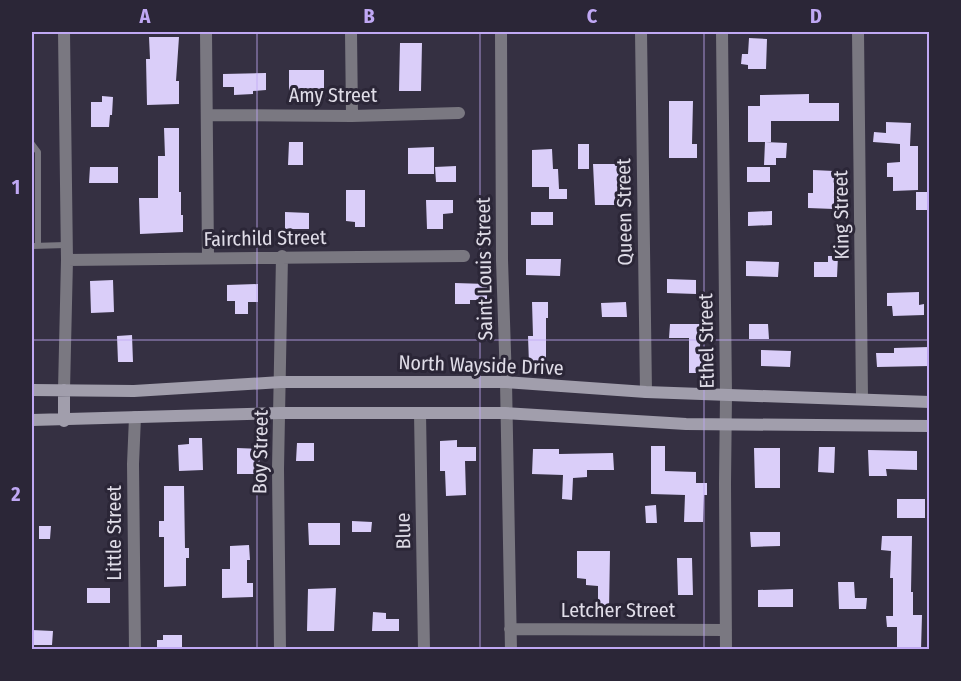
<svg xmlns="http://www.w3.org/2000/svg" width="961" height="681" font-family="'Fira Sans Condensed',sans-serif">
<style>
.building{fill:#dacef9}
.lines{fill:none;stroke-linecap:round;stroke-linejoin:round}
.service{stroke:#7a7881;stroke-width:6}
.minor{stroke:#7a7881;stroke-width:12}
.secondary{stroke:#a19eac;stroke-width:12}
.grid{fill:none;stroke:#c0a8f4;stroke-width:1.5;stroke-opacity:0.55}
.labels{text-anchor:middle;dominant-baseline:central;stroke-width:6;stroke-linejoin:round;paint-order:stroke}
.street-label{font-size:20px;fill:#e0dde8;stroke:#2b2637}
.neatline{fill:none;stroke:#c0a8f4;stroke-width:2}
.grid-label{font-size:20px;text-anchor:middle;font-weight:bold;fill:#c0a8f4}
</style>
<rect width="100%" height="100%" fill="#353042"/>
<!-- building -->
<path class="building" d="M149,37H179L176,81H179V104L147,105L146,59H150Z
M749,38L767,39L766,69H748V65L741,64L742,54H748Z
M400,43H422L421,91H399Z
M289,70H324V91H289Z
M266,73V90L253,91V94L234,95V87H223V74Z
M809,94V103H839V121H771V142H748V106H760V95Z
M102,96L113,97L112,115H110L109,127H91V102H102Z
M669,101H693L692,144H697V158H669Z
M886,122L911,123L910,146H918V190L893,191V177H887V163L900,162V144L873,142L874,132L886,133Z
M164,128H179V192H181V215H183V232L140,234L139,198H158V156H165Z
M289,142H303V165H288Z
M765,142L787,143L786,158H776V165H764Z
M578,144H589V169H578Z
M434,147V174H408V148Z
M552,149L553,169H558L559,189H567V199H549V187H532V150Z
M593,164H623L622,205H595Z
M456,166V182H436L435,167Z
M90,167H118V183H89Z
M747,167H770V182H747Z
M813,170L834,171V209L808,208V193H813Z
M346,190H365V227H355V222L346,221Z
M916,192H929V210H916Z
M426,200H453V213L443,214V229H427Z
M772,211V225L748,226V212Z
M285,212L309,213V229H285Z
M531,212H553V225H531Z
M828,256H838L837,277H814V262H828Z
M526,259H561L560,276L526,275Z
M746,261L779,262L778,277L746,276Z
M667,279L696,280V294L667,293Z
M113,280L114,312L91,313L90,281Z
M455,283L487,284V300H470V304H455Z
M258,284V302H248V314H235V301H227V285Z
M919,292V305L924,304V315L893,316L892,306H887V293Z
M532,302H548V318H546V364H529L528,336H533Z
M626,302L627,317H602L601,303Z
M670,324H701L700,347H704L706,373H689V338H669Z
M749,324H768L769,339H749Z
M132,335L133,362H118L117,336Z
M929,347L930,366L877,367L876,353H894V348Z
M761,350L791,351L790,367L761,366Z
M189,438H202L203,470L179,471L178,445L189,444Z
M457,440V447H476V461H465L466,495L446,496L445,471H440V441Z
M297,443H314V461H296Z
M651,446H665V471L696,472V483H707V495H704L703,522H684L685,495L651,494Z
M819,447H835L834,473L818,472Z
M237,448L260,449L259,474H237Z
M754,448H780V488H755Z
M533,449H559V454L613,453L614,470H587V477L573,478L572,500L562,499L563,475L532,474Z
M868,450L917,451V470L886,469L887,476H869Z
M164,486H184L185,548H189V558H186V586L164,587V537H159V521H164Z
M897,499H925V518H897Z
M656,505L657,523H646L645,506Z
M352,521L372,522L371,532H352Z
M308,523H340V545H309Z
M39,526H51L50,539H39Z
M750,532H780V546L751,547Z
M882,536H912L911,592H913V615H922L921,650H897V627H887L886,616H893V578H890L891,551L881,550Z
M249,545L250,560H247V583H253V597L222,598V569H230V546Z
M577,551H610L609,611H598V586L586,585V579L577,578Z
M677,558H692L693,595H678Z
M838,582H854L855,598H867L866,609H839Z
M87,588H110V603H87Z
M336,588L334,631H307L308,589Z
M793,589V607H758V590Z
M373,612L386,613V619H399V631H372Z
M32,630L53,631L52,645H32Z
M163,635H182V650H157V640H163Z"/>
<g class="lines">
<!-- service -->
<path class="service" d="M32,144L38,152V246
M32,246L66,245"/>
<!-- minor -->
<path class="minor" d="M64,32L67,260L64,390
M206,32L208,258
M351,32L352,116
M501,32L502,260L506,382L511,650
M641,32L646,392
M722,32L726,395L725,483L726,650
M858,32L862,398
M207,115L352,116L459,113
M67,260L464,256
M420,413L424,650
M510,629L726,630
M135,650L133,464L135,417
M280,650L278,469L282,256"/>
<!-- secondary -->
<path class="secondary" d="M32,390L134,391L281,382H506L646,392L930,402
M32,420L280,413H505L686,424L930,426
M64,421V390"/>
</g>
<!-- grid -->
<path class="grid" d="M257,32V650M480,32V650M704,32V650M32,340H930"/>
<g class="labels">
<!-- street labels -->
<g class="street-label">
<text x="333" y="95">Amy Street</text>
<text transform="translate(624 212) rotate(-91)">Queen Street</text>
<text transform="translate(841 215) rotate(-91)">King Street</text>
<text transform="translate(265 238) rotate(-1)">Fairchild Street</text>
<text transform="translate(484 269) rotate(-91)">Saint Louis Street</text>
<text transform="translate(706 341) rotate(-91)">Ethel Street</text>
<text transform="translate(481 365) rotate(2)">North Wayside Drive</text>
<text transform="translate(260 452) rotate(-89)">Boy Street</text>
<text transform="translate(403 531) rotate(-91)">Blue</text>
<text transform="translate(114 533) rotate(-90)">Little Street</text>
<text x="618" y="610">Letcher Street</text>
</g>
</g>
<!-- border -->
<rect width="961" height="681" fill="none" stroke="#2b2637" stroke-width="66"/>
<rect x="33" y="33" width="895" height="615" class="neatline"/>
<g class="grid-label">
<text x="145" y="23">A</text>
<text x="369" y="23">B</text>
<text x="592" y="23">C</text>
<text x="816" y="23">D</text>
<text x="16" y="194">1</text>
<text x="16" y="501">2</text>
</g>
</svg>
